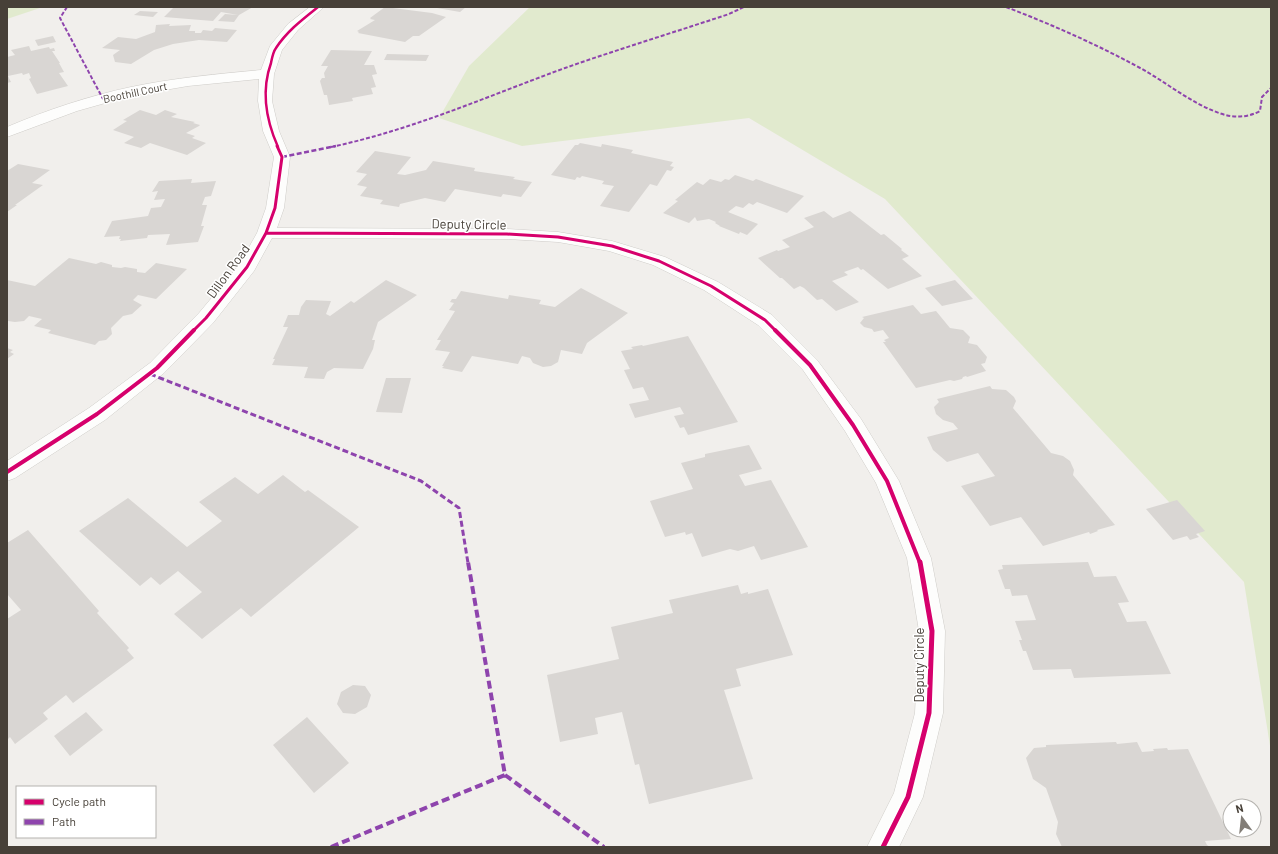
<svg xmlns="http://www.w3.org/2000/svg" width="1278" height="854" font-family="Barlow,sans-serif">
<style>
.green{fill:#e1eace}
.building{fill:#d9d6d3}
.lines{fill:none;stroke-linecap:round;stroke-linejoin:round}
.minor-casing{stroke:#cfcdc9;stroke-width:1}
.minor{fill:#fdfdfc;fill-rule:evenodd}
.quiet-far3{stroke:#8e44ad;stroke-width:2;stroke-dasharray:4 2;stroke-linecap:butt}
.quiet-far2{stroke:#8e44ad;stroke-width:2.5;stroke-dasharray:5 2.5;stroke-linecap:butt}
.quiet-far1{stroke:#8e44ad;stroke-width:3;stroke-dasharray:6 3;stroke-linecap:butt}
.quiet{stroke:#8e44ad;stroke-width:4;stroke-dasharray:8 4;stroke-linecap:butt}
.cycleway-far3-casing{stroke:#fff;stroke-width:4}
.cycleway-far2-casing{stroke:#fff;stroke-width:5}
.cycleway-far1-casing{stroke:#fff;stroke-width:6}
.cycleway-casing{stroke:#fff;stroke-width:8}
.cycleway-far3{stroke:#d6006c;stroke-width:2.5}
.cycleway-far2{stroke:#d6006c;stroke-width:3}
.cycleway-far1{stroke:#d6006c;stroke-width:4}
.cycleway{stroke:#d6006c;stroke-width:5}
.labels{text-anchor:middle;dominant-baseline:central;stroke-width:3;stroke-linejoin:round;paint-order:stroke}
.far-street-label{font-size:11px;fill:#474038;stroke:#fff}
.street-label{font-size:13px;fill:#474038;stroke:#fff}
</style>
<rect width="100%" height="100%" fill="#f1efec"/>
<!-- green -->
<path class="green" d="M7,7H43L7,19Z
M530,7H1271V752L1244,582L885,199L749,118L522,146L439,118L469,66Z"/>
<!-- building -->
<path class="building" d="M174,7L182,8L253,7L239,15L234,22L218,21L225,14L238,15L221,12L213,21L164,17Z
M385,7L432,13L446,17L419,36H413L405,42L358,33L359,32L357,31L375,20L370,19L371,18H370Z
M438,7H466L460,12L437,8Z
M140,11L158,12L153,17L134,15Z
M170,24L169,26L191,25L189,31H195V33H201L203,30L212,31L215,28L237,30L227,42L199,40L173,44L154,50L131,64L115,62L113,55L120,50L102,48L118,37L136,39L155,32L156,25Z
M53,36L56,42L38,46L35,40Z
M29,46L31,51L49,47L50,49L54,48L55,51H52L60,63H59L64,72L59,73L68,86L37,94L29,79L31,78L29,73L23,75L22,73L8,76L11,82L7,83V57L15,55L11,50Z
M331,50L372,51L364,65H374L377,74L372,75L376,87L371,88L373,94L352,98L353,101L329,105L327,95H324L320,81L322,78H325L324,73L328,66H321Z
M387,54L429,55L426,61L384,60Z
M140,110L156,115L165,110L177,114L171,117L195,122L193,123L200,125L199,126L186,133L195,136L192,138L206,143L187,155L150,143L141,148L124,143L134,137L113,130L127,121L123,120Z
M580,143L601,147L602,144L633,150L631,153L673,162L670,166L674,167L671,171L667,170L657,186L650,184L629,212L600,206L614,186L602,184L604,181L582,176L580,178L577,177L575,180L551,175L575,145H578Z
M375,151L411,157L397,174L405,175L426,170L433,161L475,168L474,171L515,177L513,179L532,182L521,197L503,194L501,197L455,189L445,202L425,198L400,204L399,207L380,204L383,200L360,196L367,187L357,185L367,174L356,172Z
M18,164L50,170L32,183L43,185L15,205H17L7,212V171Z
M735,175L753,181L756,179L804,196L787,213L757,202L753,205L749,203L743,208L736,206L728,212L758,224L747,235L740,232L739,234L719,226H720L715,223L716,222L709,219L697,221L695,217L689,223L663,213L678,201L675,200L697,182L703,185L710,179L721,182L725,179L729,180Z
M192,179L191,183L216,181L211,196L205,197L202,205H207L201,226H204L198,242L166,245L170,234L148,235L147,238L120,241L121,239H119L120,236L104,237L112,221L148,216L151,208L161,207L165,199L154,200L158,191L152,192L159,181Z
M824,211L833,218L850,211L881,235L884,234L902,249L901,250L909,256L902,259L922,276L888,289L863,269L861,270L858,267L844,272L848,275L832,281L859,302L836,311L822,299L817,300L804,288L800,286L794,289L782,278H780L758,258L777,250L778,251L790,247L782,240L814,227L804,218Z
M69,258L96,264L101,262L112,265V267L121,268L125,267L137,269V272L145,273L156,263L187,269L156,299L138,295L133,300L142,305L132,314L123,316L111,328L112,334L106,340L99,341L95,345L48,333L51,330L34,326L42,319L29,316L24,321L15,322L8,321L7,280L35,286Z
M386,280L417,295L378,322L372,340H375L373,349L363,369L334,368L327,372L324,379L304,378L308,367L272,365L275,359H273L288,327H283L288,315H299L301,307L306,300L331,301L326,314L330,316L351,301L354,303Z
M955,280L973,299L942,306L925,288Z
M581,288L628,313L587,343L582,354L561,350L558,362L551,366L543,367L533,363L530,358L522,356L518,364L472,356L462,372L442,368L444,366H442L450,352L435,350L441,340H437L455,311L449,310L454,303L450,302L452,299H456L461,291L508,299L509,295L541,300L539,304L555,307Z
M913,305L921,314L936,311L950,328L963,330L970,337L968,343L977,345L987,357L985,363L981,364L986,371L967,377L966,376L963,377L962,379L954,381L950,380L916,388L883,342H886L884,340L889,338L883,330L874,332L872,329L864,327L860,323L864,318L862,317Z
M688,336L738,422L688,435L684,427L680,428L674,416L684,414L680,407L635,418L629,404L649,400L643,387L633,389L624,370L630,369L621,351L633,349L631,347L642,345L643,346Z
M7,348L13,350L10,352L14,354L7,359Z
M386,378H411L402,413L376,412Z
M990,386L992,389L1006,390L1014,397L1016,401L1013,408L1051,453L1063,456L1070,461L1074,470L1073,475L1115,525L1097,530L1098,531L1090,534L1089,532L1043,546L1021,517L990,526L961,486L995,476L978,453L947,462L933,450L927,437L958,429L953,423L943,420L936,414L934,407L939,402L937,399Z
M749,445L762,469L739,475L745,486L771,480L808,547L761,560L754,546L738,551L730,549L702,557L692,533L686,535L685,532L665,537L650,501L693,489L681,463L705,457V454Z
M283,475L305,492L308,490L359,527L251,617L241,608L202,639L174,614L202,592L178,571L160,585L151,577L140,586L79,531L128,498L187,547L222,521L199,502L235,477L258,494Z
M1177,500L1205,531L1196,534L1199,537L1190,540L1187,536L1173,540L1146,509Z
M28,530L99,611L97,613L129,648L127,650L134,658L73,703L66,695L43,713L48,719L15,744L10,737L7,740V619L21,610L7,594V543Z
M1088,562L1094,577L1116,576L1129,602L1118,603L1127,622L1146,621L1171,674L1074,678L1071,669L1033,670L1026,651H1023L1019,640H1022L1015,621L1036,620L1027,595L1012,596L1010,589H1005L998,570L1003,569L1002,565Z
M738,585L741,594L748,592V594L768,589L793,655L736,669L741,686L724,690L753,779L649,804L639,764L635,765L622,712L595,718L598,734L560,742L547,675L619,659L611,627L673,613L669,600Z
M353,685L365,686L371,695L367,707L355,714L343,713L337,704L341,692Z
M86,712L103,730L70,756L54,736Z
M307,717L349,763L314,793L273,745Z
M1116,742L1117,744L1137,742L1142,752L1154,751L1153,749L1167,748L1168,750L1188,749L1231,839L1205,841L1207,845L1210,847H1062L1056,834L1058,822L1046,788L1033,779L1026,758L1034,748L1046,747V745Z"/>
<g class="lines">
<defs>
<path id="minor" d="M310,7H324L298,30L282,50L274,74L272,101L279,131L290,157L284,208L277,228L507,229L558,232L612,241L665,257L718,282L772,315L817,360L861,419L899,481L931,558L945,631L943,713L923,797L899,847H867L894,793L915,713L919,631L907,558L876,483L845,431L803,370L758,325L704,290L653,265L609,251L558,242L507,239L272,238L254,271L213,323L164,373L105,420L15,478L7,481V461L89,408L150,363L199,313L239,265L257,233L266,208L274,157L263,131L258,101L259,79L188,86L130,96L77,111L7,137V127C47,110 89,96 131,87C174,78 218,74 261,70L270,46L288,24Z"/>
</defs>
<!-- minor casing -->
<use href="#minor" class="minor-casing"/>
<!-- minor -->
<use href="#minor" class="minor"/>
<!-- quiet-far3 -->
<path class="quiet-far3" d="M67,7L60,18L103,99
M1006,7C1053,25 1098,45 1142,69C1167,83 1191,103 1219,113C1233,118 1247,118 1260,111L1262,97L1271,88
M331,147C412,130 488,96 565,68C619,49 675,32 729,14L744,7"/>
<!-- quiet-far2 -->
<path class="quiet-far2" d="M282,157L336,146"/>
<!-- quiet-far1 -->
<path class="quiet-far1" d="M150,374L421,481L459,508L468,563"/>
<!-- quiet -->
<path class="quiet" d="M505,775L604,847
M331,847L505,775L468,562"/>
<defs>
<path id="cycleway-far3" d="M278,147C266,120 261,91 271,63C272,58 273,52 276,48C287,31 303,19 318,7"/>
<path id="cycleway-far2" d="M266,233L507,234L558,237L612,246L659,261L711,286L765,320L776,331
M193,331L206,318L247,267L266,233L275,208L282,157L277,146"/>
<path id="cycleway-far1" d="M775,330L810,365L853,425L887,481L920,563
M7,472L97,414L157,368L194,330"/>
<path id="cycleway" d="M883,847L908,797L929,713L932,631L920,562"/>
</defs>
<!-- cycleway-far3 casing -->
<use href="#cycleway-far3" class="cycleway-far3-casing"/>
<!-- cycleway-far2 casing -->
<use href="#cycleway-far2" class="cycleway-far2-casing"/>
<!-- cycleway-far1 casing -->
<use href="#cycleway-far1" class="cycleway-far1-casing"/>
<!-- cycleway casing -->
<use href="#cycleway" class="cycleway-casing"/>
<!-- cycleway-far3 -->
<use href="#cycleway-far3" class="cycleway-far3"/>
<!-- cycleway-far2 -->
<use href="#cycleway-far2" class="cycleway-far2"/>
<!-- cycleway-far1 -->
<use href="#cycleway-far1" class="cycleway-far1"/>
<!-- cycleway -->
<use href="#cycleway" class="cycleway"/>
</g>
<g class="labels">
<!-- far-street labels -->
<g class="far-street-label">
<text transform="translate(135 92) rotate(-12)">Boothill Court</text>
</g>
<!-- street labels -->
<g class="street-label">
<text transform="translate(469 224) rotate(1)">Deputy Circle</text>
<text transform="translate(228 271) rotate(-54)">Dillon Road</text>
<text transform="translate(919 665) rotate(-90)">Deputy Circle</text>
</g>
</g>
<!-- border -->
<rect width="1278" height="854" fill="none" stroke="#474038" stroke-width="16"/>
<!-- legend -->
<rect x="16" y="786" width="140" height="52" fill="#ffffff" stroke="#b5b3af"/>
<rect x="24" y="799" width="20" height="6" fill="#d6006c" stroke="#b5b3af"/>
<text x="52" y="806" font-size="12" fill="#474038">Cycle path</text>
<rect x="24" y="819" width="20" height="6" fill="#8e44ad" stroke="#b5b3af"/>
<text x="52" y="826" font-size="12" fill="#474038">Path</text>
<!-- north arrow -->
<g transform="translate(1242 818) rotate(345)"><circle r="19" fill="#ffffff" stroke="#b5b3af"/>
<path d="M0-3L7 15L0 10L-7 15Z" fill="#827d77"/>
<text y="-6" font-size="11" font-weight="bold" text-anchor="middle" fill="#474038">N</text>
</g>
</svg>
